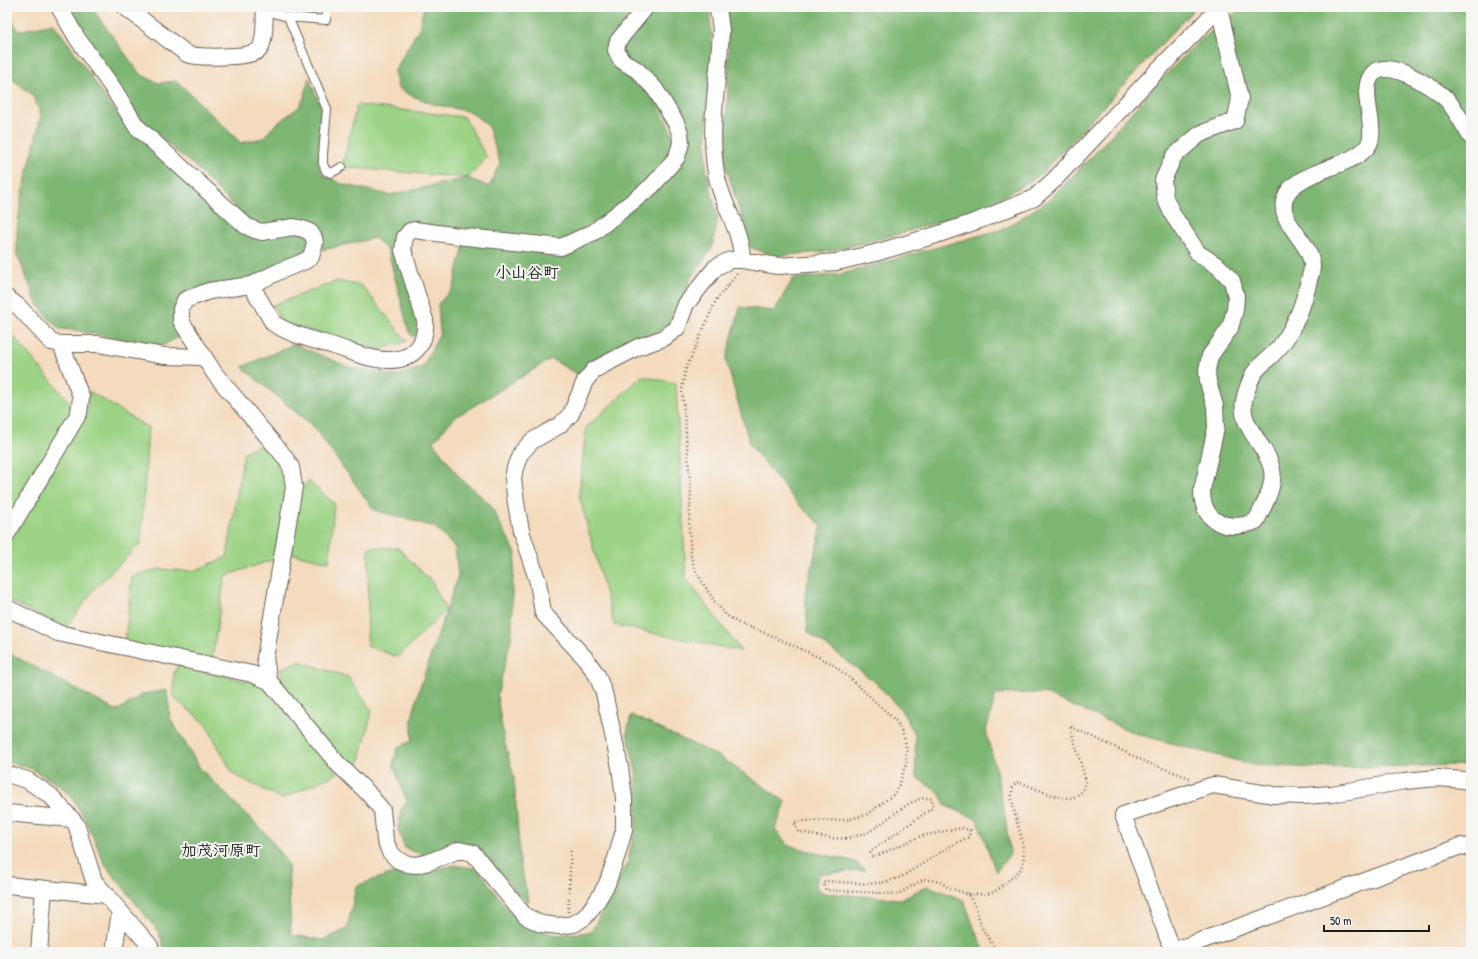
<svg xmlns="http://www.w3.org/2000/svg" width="1478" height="959" font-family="'Patrick Hand','Klee One',sans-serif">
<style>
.green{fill:#9cd385;stroke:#5c7850}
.forest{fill:#7db572;stroke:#4c6847}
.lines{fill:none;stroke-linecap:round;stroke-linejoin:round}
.service-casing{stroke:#685f55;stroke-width:10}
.minor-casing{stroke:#685f55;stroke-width:18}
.path{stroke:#685f55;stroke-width:2.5;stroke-dasharray:1 3;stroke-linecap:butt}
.service{stroke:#fff;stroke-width:8}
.minor{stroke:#fff;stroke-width:16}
.labels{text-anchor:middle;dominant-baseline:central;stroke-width:4;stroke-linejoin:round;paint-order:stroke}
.quarter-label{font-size:16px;font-weight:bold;fill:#1c1c1c;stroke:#f6f6f2}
</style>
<rect width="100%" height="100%" fill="#f6f6f2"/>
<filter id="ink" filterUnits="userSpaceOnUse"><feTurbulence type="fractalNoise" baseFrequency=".025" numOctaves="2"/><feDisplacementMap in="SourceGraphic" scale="8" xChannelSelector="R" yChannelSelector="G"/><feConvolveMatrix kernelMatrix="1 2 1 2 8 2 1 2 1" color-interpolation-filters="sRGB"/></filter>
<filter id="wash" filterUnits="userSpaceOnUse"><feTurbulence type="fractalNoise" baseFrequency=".012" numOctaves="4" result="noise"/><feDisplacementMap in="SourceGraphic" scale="16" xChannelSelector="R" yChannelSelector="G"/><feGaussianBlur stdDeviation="0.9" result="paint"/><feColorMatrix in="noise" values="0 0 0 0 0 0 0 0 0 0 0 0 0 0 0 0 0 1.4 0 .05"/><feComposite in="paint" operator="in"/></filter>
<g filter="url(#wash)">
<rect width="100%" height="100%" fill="#f4dbbe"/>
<!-- green -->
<path class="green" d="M357,105L464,117L487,158L468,178L342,167Z
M337,281L362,286L407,341L379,350L281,322L273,305Z
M7,329L79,413L7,534Z
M642,376L676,383L686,578L741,651L614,625L579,495L586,428Z
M89,391L148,428L141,543L94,589L66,628L7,600V545L87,407Z
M267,442L288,482L275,559L225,576L211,665L125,641L132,576L159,569L193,571L227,557L244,452Z
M308,481L334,503L329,562L290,553L300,490Z
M369,547L398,548L432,582L446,610L398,657L367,646Z
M299,661L348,677L372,711L355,780L280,684L282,668Z
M178,665L263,685L338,773L282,799L233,774L206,724L174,698V673Z"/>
<!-- forest -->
<path class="forest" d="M7,7L18,31L53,23L71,47L104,96L129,129L244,228L294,230L308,236L310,250L250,280L208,285L175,322L181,336L161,346L74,330L59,329L48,318L36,301L17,254V230L21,200L41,115L32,94L12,79L7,78Z
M66,7H91L140,74L158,83L177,81L241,143L263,138L274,126L299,107L304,98L309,78L321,108L322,119L318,153V164L323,175L342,184L390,195L468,178L489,187L500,163L488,126L471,112L433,104L410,95L398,88L394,72L419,28L424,7H633L615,38L649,91L671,131L675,145L671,155L631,199L561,243L474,233L459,228L414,225L407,226L421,317L416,336H412L409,332L388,251L375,238L323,250L317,234L255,227L193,165L141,122Z
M653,7H708L709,8L712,37L707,123L706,170L718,219L712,248L691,278L671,326L591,360L580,376L551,359L454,418L433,442L461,479L489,503L516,553L512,588V635L497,696L504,740L514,777L520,863L529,902L520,896L476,845L454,841L423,855L405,848L398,830L401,810L407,802L393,764L398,747L412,741V718L420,687L458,576L455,548L435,527L374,510L314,427L242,367L294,344L349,367L397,376L423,367L440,333L438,304L453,288L465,241L561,250L596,234L685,143L620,49Z
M725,7H1196L1040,175L982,209L895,235L831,251L777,256L751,248L725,163L729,54Z
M1243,7H1471V390L1468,396L1471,398V765L1316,768L1253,765L1137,734L1043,693L996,694L986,731L995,766L1005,816L1010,854L996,872L977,819L946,806L939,793L916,777L915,734L901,710L875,682L808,632L805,594L822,526L797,503L750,445L726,360L740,307L774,311L793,279L842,274L1006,228L1049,200L1096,152L1152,89L1196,44L1213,30Z
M7,652L117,711L143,694L167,690L170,718L200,768L270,838L288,864L291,935L323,940L347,929L356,886L390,874L422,873L455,865L478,869L508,910L528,927L556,935L591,932L627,865L636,824L637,776L627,733L631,715L720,757L786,802L775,829L788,845L820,854L854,861L865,870L818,874L816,887L824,893L900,899L928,886L964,900L975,930L985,952H166L158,931L105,865L86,821L74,800L59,785L30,768L7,762Z"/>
</g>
<g filter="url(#ink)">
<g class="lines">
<defs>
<path id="service" d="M265,11L288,17L327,109L323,154V164L326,171L331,173L342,167
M288,17L326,20V7"/>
<path id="minor" d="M59,7L77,38L113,88L136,126L246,226L255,230L262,232L294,227L303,229L310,232L314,238L315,243L311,257L305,261L280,271L251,285L209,291L185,300L181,309V321L215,374L284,456L291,467L294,487L265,658L269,681
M125,7L187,54C196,58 253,58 259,50C266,41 264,17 265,7
M717,7L719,15L721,30C719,77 708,126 716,173C721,203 742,230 742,260
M1219,8L1240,99L1235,121L1200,134L1174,156L1163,180L1165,198L1173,215L1198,253L1219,267L1232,281L1236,296L1235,310L1230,328L1210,356L1207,370L1208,382L1215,406L1216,428L1202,490C1202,523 1228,533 1256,521C1263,507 1275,487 1272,470C1268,446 1239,427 1244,401C1245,394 1251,378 1254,373C1262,362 1274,355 1282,344C1296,325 1304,303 1309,280C1310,276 1312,271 1312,267C1312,241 1276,223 1285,198C1294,170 1357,167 1369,144C1377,129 1361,95 1370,78C1382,53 1433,87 1445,98C1454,106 1464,126 1471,137
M251,285L273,323C291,335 314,340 334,346C350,351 370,360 387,360C413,361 427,344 425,320L403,250L405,237L410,231L415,230L466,237L561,247L594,232L652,186L677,157L681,143L680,133L676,123L655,89L637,70L621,60L616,50L618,41L646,7
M7,298L19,307L51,342L61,344H98L164,356L204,357
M7,534L79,413L81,397L61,344
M7,608L58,633L252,674L269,681L338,764L367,792L382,810L385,840L390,852L398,860L408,864L416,865L429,862L459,850L473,853L525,916L541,924L559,926L574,924L585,917L597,901L607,884L617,855L624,830V798L620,767L604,693L597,675L585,658L543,613L538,582L521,531L516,503L513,478L515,468L520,454L532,441L560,425L571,414L585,381L594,370L638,347L664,338L677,328L686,304L716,267L730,260H742L778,266L837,262L875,253L936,235L980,220L1034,198L1053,181L1155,73L1220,7
M7,774L27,780L51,796L76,824L94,881L150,946L152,952
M7,813L72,819
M7,885L107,895
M1173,951L1461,846L1471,848
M39,952L44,889
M114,952L120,911
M1173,952L1123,815L1213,785L1274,795L1303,796L1332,794L1405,781L1437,778L1464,780L1471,783"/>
</defs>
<!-- service casing -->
<use href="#service" class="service-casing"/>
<!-- minor casing -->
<use href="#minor" class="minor-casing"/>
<!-- path -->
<path class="path" d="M737,274L716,300L685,371L682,390L691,489L689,527L691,556L695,570L714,601L726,615L740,624L768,634L831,663L851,679L897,722L904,737L907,751L906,764L899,785L893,795L866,815L846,820L799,821L794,822L798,831C816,836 834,841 853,837C858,835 864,834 868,832C885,824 914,792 932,799L933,807L931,809L871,851L870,852L871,856L874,857L921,836L962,828L970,830L969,837L954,844L901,877L886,882L869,884L826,881L823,883L826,890L898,894L924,879L940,882L949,888L968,894L975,906L982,928L997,952
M968,894C976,894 986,895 993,892C999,890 1005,883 1010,879C1013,877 1017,874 1019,871C1036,848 1000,801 1016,782L1024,784L1049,794L1066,798H1073L1082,792L1086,781L1070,726L1148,763L1190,778
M568,912L571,844"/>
<!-- service -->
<use href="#service" class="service"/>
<!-- minor -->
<use href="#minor" class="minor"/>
</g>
</g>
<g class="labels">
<!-- quarter labels -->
<g class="quarter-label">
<text x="527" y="272">小山谷町</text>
<text x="221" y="850">加茂河原町</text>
</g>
</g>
<!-- margin -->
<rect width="1478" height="959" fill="none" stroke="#f6f6f2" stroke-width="24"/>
<!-- scale -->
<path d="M1324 925v6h105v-6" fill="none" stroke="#1c1c1c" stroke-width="2"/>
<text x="1330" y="925" font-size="12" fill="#1c1c1c" stroke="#f6f6f2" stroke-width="3" paint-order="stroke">50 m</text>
</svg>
